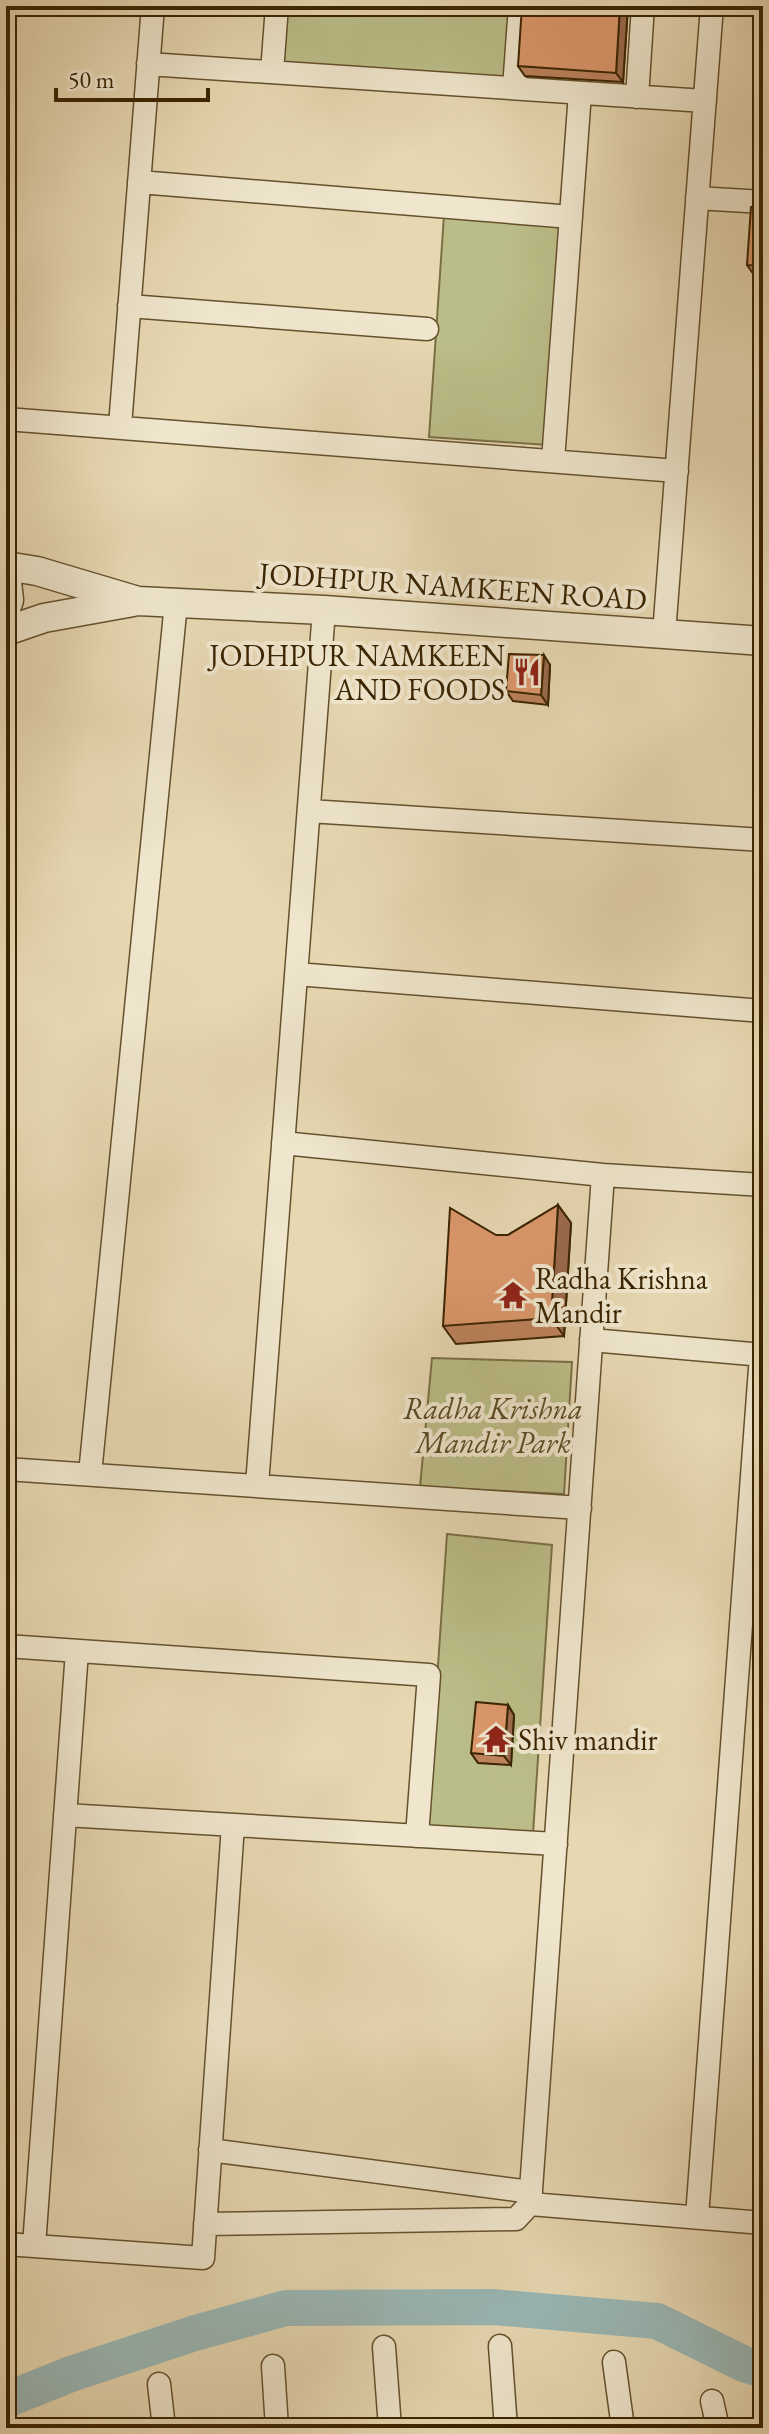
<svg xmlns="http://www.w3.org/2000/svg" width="769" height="2434" font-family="'EB Garamond',serif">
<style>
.green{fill:#bbbd88;stroke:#7a7044;stroke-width:2}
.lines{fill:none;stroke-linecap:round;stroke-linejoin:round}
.river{stroke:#9ab8b6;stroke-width:36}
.minor-casing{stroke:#65512d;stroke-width:25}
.tertiary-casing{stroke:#65512d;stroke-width:31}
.minor{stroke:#efe6cd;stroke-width:22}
.tertiary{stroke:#efe6cd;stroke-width:28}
.wall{fill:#bd835d;stroke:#3a2401;stroke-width:2}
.shaded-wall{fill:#9a6a4c;stroke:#3a2401;stroke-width:2}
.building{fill:#dc986c;stroke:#3a2401;stroke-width:2}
.labels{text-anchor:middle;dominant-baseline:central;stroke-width:8;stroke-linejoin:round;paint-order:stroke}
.street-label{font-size:30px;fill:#3a2401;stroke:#efe6cd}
.poi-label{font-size:30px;fill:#3a2401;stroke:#efe6cd;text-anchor:start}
.park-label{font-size:30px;font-style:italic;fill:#5a4a23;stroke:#efe6cd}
</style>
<rect width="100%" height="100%" fill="#e7d8b2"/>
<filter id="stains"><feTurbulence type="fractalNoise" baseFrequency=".0025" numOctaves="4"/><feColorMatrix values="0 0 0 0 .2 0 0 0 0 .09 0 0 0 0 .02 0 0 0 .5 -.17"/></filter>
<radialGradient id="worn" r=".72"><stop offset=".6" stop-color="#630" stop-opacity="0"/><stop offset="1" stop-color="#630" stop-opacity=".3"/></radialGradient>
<!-- green -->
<path class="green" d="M283,6H514L509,80L279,65Z
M444,215L564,223L548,445L429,437Z
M432,1358L572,1362L564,1494L420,1487Z
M447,1534L552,1545L533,1834L427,1826Z"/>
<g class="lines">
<!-- river -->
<path class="river" d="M6,2400L71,2374L195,2333L286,2308L493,2307L657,2321L744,2364L763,2370"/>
<defs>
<path id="minor" d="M148,64L705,101
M272,72L277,6
M514,88L520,6
M637,97L643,6
M139,182L571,217
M697,198L763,202
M129,306L427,329
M6,419L677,471
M120,426L153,6
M553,461L580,93
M664,634L712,6
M309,811L763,840
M296,974L763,1011
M283,1143L603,1175L763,1185
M591,1340L763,1355
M6,1469L580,1508
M90,1474L176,603
M257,1485L324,610
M6,1646L429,1675L417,1836
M65,1815L556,1844
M210,2150L531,2192
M530,2204L763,2223
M697,2217L761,1355
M205,2224L516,2219L530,2204L603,1175
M6,2244L203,2258L233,1825
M34,2246L77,1651
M500,2346L506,2428
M384,2347L390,2428
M614,2362L623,2428
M273,2366L277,2428
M159,2384L164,2428
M712,2401L718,2428"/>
<path id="tertiary" d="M6,566L37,571L138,601L324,610L763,641
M6,573L9,600L6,608
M6,631L44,618L133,602"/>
</defs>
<!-- minor casing -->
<use href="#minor" class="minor-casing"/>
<!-- tertiary casing -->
<use href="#tertiary" class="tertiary-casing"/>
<!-- minor -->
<use href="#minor" class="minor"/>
<!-- tertiary -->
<use href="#tertiary" class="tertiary"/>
</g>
<!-- wall -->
<path class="wall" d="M628,6L623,82L525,76L518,66Z
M763,207V275H754L747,265Z
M550,665L548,705L513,701L506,691Z
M558,1205L571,1223L564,1336L456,1344L443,1326L496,1235H508Z
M508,1705L514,1715L511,1765L478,1763L471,1753Z"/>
<!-- shaded-wall -->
<path class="shaded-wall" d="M620,6H628L623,82L616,73Z
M544,655L550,665L548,705L541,695Z
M558,1205L571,1223L564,1336L551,1318Z
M508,1705L514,1715L511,1765L504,1756Z"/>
<!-- building -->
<path class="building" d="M522,6H620L616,73L518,66Z
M751,207H763V266L747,265Z
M509,654L544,655L541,695L506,691Z
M558,1205L551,1318L443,1326L450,1208L496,1235H508Z
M476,1702L508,1705L504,1756L471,1753Z"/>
<!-- icons -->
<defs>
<symbol id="restaurant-bare" viewBox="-9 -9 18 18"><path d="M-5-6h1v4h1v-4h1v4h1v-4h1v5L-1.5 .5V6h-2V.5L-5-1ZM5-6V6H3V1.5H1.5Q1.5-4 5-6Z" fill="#8f2418" stroke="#efe6cd" stroke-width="2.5" paint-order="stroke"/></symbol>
<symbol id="temple-bare" viewBox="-9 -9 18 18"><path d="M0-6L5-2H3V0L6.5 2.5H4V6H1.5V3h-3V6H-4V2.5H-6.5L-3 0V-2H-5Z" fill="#8f2418" stroke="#efe6cd" stroke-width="2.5" paint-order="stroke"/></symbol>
</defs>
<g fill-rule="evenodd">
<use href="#restaurant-bare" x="507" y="652" width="40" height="40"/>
<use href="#temple-bare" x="493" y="1275" width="40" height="40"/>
<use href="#temple-bare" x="476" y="1719" width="40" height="40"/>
</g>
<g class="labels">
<!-- street labels -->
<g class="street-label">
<text transform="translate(453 586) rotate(4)">JODHPUR NAMKEEN ROAD</text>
</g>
<!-- poi labels -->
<g class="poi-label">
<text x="505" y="655" text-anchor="end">JODHPUR NAMKEEN<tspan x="505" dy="34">AND FOODS</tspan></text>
<text x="535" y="1278">Radha Krishna<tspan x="535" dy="34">Mandir</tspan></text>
<text x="518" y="1739">Shiv mandir</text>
</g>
<!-- park labels -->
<g class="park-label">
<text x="493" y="1408">Radha Krishna<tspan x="493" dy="34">Mandir Park</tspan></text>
</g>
</g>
<!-- margin -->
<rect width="769" height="2434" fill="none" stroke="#e7d8b2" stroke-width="32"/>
<rect x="8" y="8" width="753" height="2418" fill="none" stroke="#3a2401" stroke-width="4"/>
<rect x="16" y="16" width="737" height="2402" fill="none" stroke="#3a2401" stroke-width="2"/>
<!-- scale -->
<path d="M56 88v12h152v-12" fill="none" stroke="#3a2401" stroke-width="4"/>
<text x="68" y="88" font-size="24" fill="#3a2401" stroke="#efe6cd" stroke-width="6" paint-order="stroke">50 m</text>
<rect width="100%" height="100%" filter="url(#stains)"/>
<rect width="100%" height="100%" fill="url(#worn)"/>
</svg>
